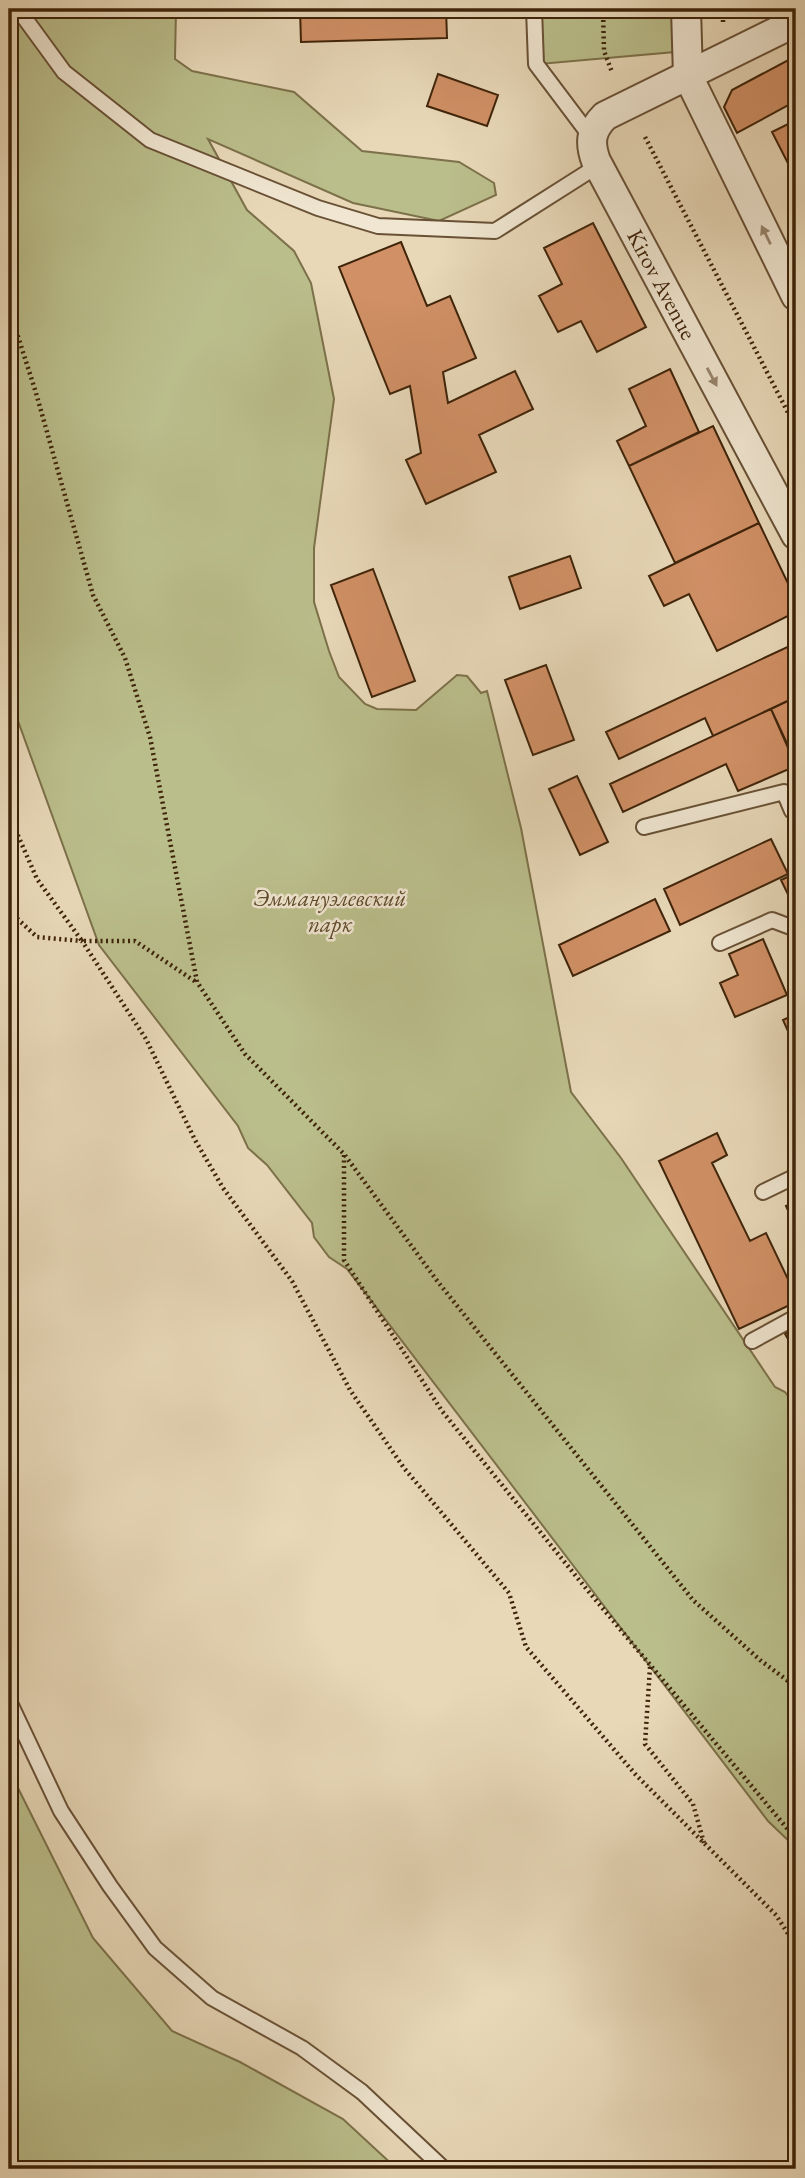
<svg xmlns="http://www.w3.org/2000/svg" width="805" height="2178" font-family="'EB Garamond',serif">
<style>
.green{fill:#babe8b;stroke:#7c714a;stroke-width:2}
.building{fill:#d19066;stroke:#3f240a;stroke-width:2}
.lines{fill:none;stroke-linecap:round;stroke-linejoin:round}
.service-casing{stroke:#695136;stroke-width:18}
.minor-casing{stroke:#695136;stroke-width:32}
.path{stroke:#3f240a;stroke-width:4.5;stroke-dasharray:2 3.5;stroke-linecap:butt}
.service{stroke:#f0e6d1;stroke-width:14}
.minor{stroke:#f0e6d1;stroke-width:28}
.oneway{fill:#98856e}
.labels{text-anchor:middle;dominant-baseline:central;stroke-width:5;stroke-linejoin:round;paint-order:stroke}
.street-label{font-size:23px;fill:#3f240a;stroke:#f0e6d1}
.park-label{font-size:23px;font-style:italic;fill:#5e4a2a;stroke:#f0e6d1}
</style>
<rect width="100%" height="100%" fill="#e8d8b8"/>
<filter id="stains"><feTurbulence type="fractalNoise" baseFrequency=".00286" numOctaves="4"/><feColorMatrix values="0 0 0 0 .2 0 0 0 0 .09 0 0 0 0 .02 0 0 0 .5 -.17"/></filter>
<radialGradient id="worn" r=".72"><stop offset=".6" stop-color="#630" stop-opacity="0"/><stop offset="1" stop-color="#630" stop-opacity=".3"/></radialGradient>
<!-- green -->
<path class="green" d="M9,9H176L175,59L192,71L294,92L362,151L459,162L494,183L496,195L439,221L353,203L208,139L247,210L294,251L311,283L334,399L314,548V602L329,651L339,677L365,704L377,709L416,710L457,675L467,676L481,693L487,691L521,828L571,1092L621,1158L775,1387L785,1392L796,1407V1848L768,1821L347,1269L329,1257L314,1237L312,1223L267,1165L248,1148L238,1126L99,945L9,696Z
M537,9H685L686,51L540,64Z
M9,1770L93,1938L172,2031L240,2062L343,2119L397,2169H9Z"/>
<!-- building -->
<path class="building" d="M300,9H446L447,38L301,42Z
M796,56V101L737,133L724,107L732,90Z
M438,74L498,95L487,126L427,106Z
M796,120V179L772,132Z
M593,223L646,327L597,352L581,321L558,332L539,296L562,284L544,248Z
M401,242L427,306L450,296L476,358L443,372L448,403L515,371L533,409L479,435L496,472L426,504L406,460L421,453L410,386L390,394L339,267Z
M670,369L699,432L629,466L617,441L646,426L629,389Z
M713,426L759,523L675,563L629,466Z
M759,523L796,600V612L717,651L689,594L664,606L649,576Z
M570,556L581,588L520,609L509,577Z
M373,569L415,681L372,697L331,585Z
M796,643V697L713,736L705,718L619,759L606,732Z
M546,665L574,740L533,755L505,680Z
M796,697V763L771,709Z
M771,709L796,766L738,791L726,764L623,812L610,784Z
M577,776L608,842L580,855L549,789Z
M771,839L788,874L680,925L664,889Z
M796,873V911L781,880Z
M655,899L670,931L573,976L559,945Z
M763,939L787,995L735,1017L720,983L738,975L729,954Z
M796,1014V1049L783,1020Z
M796,1074V1096L788,1078Z
M717,1133L727,1155L712,1163L750,1241L766,1233L796,1296V1302L739,1329L659,1161Z
M796,1201V1228L786,1206Z
M796,1328V1353L785,1334Z"/>
<g class="lines">
<defs>
<path id="service" d="M18,9L64,72L150,140L318,208L378,226L495,231L599,165
M534,9L536,64L591,137
M644,827L784,792L792,811L796,809
M720,943L772,920L796,929
M763,1192L796,1176
M752,1341L796,1317
M9,1701L61,1811L110,1886L155,1948L212,1998L302,2048L362,2092L444,2169"/>
<g id="minor">
<path d="M686,9L688,76L796,296"/>
<path id="s1" d="M796,22L605,116C591,130 589,142 596,161L796,535"/>
</g>
</defs>
<!-- service casing -->
<use href="#service" class="service-casing"/>
<!-- minor casing -->
<use href="#minor" class="minor-casing"/>
<!-- path -->
<path class="path" d="M603,9L604,51L612,72
M723,9V22
M645,137L796,428
M9,322L16,330L36,393L93,595L125,658L150,737L197,982L245,1054L344,1154L438,1282L693,1600L760,1660L796,1687
M9,815L37,879L82,941H135L196,982
M9,911L37,937L82,941L146,1039L195,1140L223,1188L292,1281L350,1390L404,1468L509,1593L526,1647L636,1775L776,1915L796,1946
M344,1155V1260L442,1411L584,1586L796,1839
M650,1667L645,1744L693,1804L704,1843"/>
<!-- service -->
<use href="#service" class="service"/>
<!-- minor -->
<use href="#minor" class="minor"/>
</g>
<!-- one-way arrows -->
<defs><path id="oneway-solid" d="M-6-.8H1V-3.2L6.5 0L1 3.2V.8H-6Z" transform="scale(1.75)"/></defs>
<g class="oneway">
<use href="#oneway-solid" transform="translate(766 235) rotate(-116)"/>
<use href="#oneway-solid" transform="translate(712 377) rotate(62)"/>
</g>
<g class="labels">
<!-- street labels -->
<g class="street-label">
<text stroke="none"><textPath href="#s1" startOffset="402">Kirov Avenue</textPath></text>
</g>
<!-- park labels -->
<g class="park-label">
<text x="330" y="898">Эммануэлевский<tspan x="330" dy="26">парк</tspan></text>
</g>
</g>
<!-- margin -->
<rect width="805" height="2178" fill="none" stroke="#e8d8b8" stroke-width="35"/>
<rect x="10" y="10" width="784" height="2157" fill="none" stroke="#3f240a" stroke-width="3.5"/>
<rect x="18" y="18" width="770" height="2143" fill="none" stroke="#3f240a" stroke-width="2"/>
<rect width="100%" height="100%" filter="url(#stains)"/>
<rect width="100%" height="100%" fill="url(#worn)"/>
</svg>
